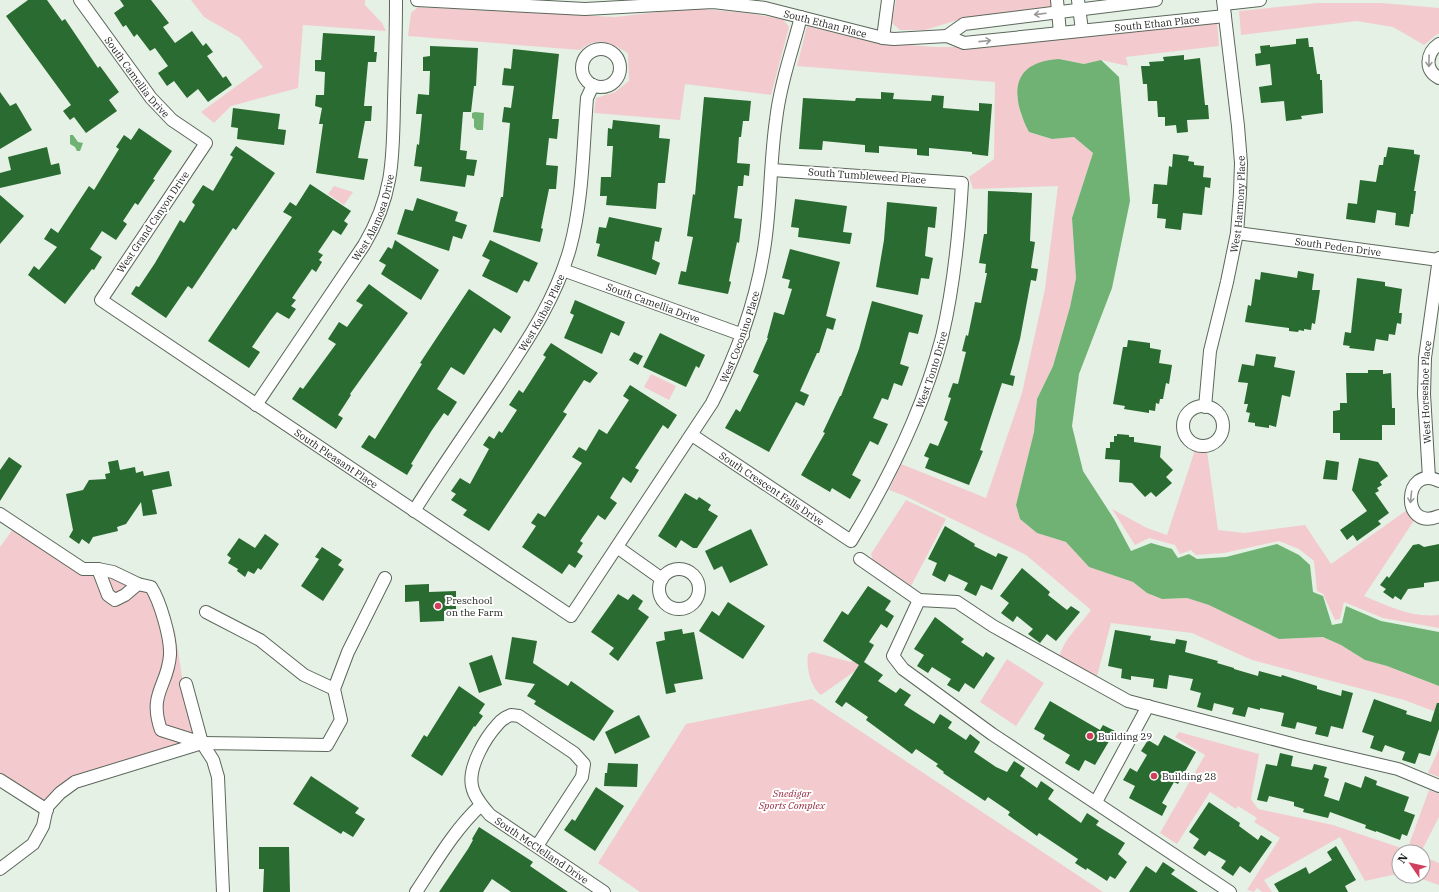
<svg xmlns="http://www.w3.org/2000/svg" width="1439" height="892" font-family="'IBM Plex Serif',serif">
<style>
.green{fill:#f3cbce}
.water{fill:#6fb273}
.building{fill:#296b30}
.lines{fill:none;stroke-linecap:round;stroke-linejoin:round}
.street-casing{stroke:#5c675c;stroke-width:14}
.street{stroke:#fff;stroke-width:12}
.oneway{stroke:#989a98}
.poi-dot{fill:#d0405d;stroke:#fff;stroke-width:1.5}
.labels{text-anchor:middle;dominant-baseline:central;stroke-width:4;stroke-linejoin:round;paint-order:stroke}
.street-label{font-size:10px;fill:#1b1f1b;stroke:#fff}
.poi-label{font-size:10px;fill:#1b1f1b;stroke:#fff;text-anchor:start}
.park-label{font-size:10px;font-style:italic;fill:#962940;stroke:#fff}
</style>
<rect width="100%" height="100%" fill="#e4f1e4"/>
<!-- green -->
<path class="green" d="M191,0H365V5L382,23L386,31L303,25L298,88L231,106L214,123L201,112L263,67L240,38L204,17Z
M896,0H1054V6L961,19L925,30H900L892,23Z
M1318,3H1382L1439,8V34L1436,35L1424,45L1393,27L1357,21L1241,35L1239,11Z
M418,7L615,17L693,8L747,13L783,19L789,27L771,95L685,84L680,120L594,113L596,98L615,92L629,81L628,53C610,43 598,35 580,50L408,36L411,13Z
M1217,22L1219,46L1126,57L1128,66L1101,60L1084,64L1059,59L1017,96L1021,115L1029,132L1052,139L1074,137L1093,153L1072,218L1076,278L1070,307L1053,366L1037,399L1034,432L1016,505L1020,519L1037,533L1066,542L1089,567L1133,582L1147,593L1162,599L1187,598L1210,605L1279,639L1323,637L1341,645L1365,660L1387,666L1439,686V713L1404,700L1252,660L1192,633L1111,623L1097,676L1059,658C1064,638 1079,627 1091,610L1026,555L905,496L889,490L901,464L986,498L1022,393L1045,289L1058,186L973,189L969,177L994,159L995,82L797,66L807,26L871,42L934,47H977Z
M334,186L353,192L344,205L328,194Z
M651,374L676,386L669,400L644,387Z
M1195,450L1207,451L1218,530L1244,533L1305,525L1331,564L1407,510L1415,519L1364,596C1388,606 1412,618 1439,615V628L1383,618L1344,602L1340,619L1335,620L1323,594L1317,591L1314,561L1299,549L1279,541L1224,553L1196,555L1191,550L1180,554L1175,545L1149,538L1135,545L1112,509L1147,528L1167,535Z
M906,500L946,519L911,586L873,560L871,554Z
M16,525L83,569L151,587L175,631L183,683L200,746L75,782L47,810L0,780V547Z
M813,652L851,662L855,658L865,664L821,695C810,687 806,666 808,654Z
M1007,659L1044,683L1016,726L980,702Z
M812,699L1103,892H640L598,863L686,724Z
M1179,732L1259,754L1251,799L1258,809L1333,825L1407,850L1429,790L1439,794V817L1421,852H1399V875H1392L1365,881L1340,837L1264,880L1272,892H1262L1257,888L1254,892L1247,890L1280,838L1254,822L1257,818L1238,806L1236,809L1210,792L1177,844L1160,833L1205,755L1175,737Z
M1439,749V777L1428,773Z
M1423,856L1439,863V885L1413,876H1423Z"/>
<!-- water -->
<path class="water" d="M1059,59L1084,64L1101,60L1119,77L1130,201L1112,288L1079,374L1072,426L1083,471L1114,519L1131,551L1151,543L1172,549L1178,558L1189,554L1197,559L1226,557L1277,544L1299,555L1310,565L1313,592L1323,596L1332,625L1342,623L1346,606L1381,621L1439,632V686L1387,666L1365,660L1341,645L1323,637L1279,639L1209,605L1187,598L1162,599L1147,593L1133,582L1089,567L1066,542L1037,533L1020,519L1016,505L1034,432L1037,399L1053,366L1070,307L1076,278L1072,218L1093,153L1074,137L1052,139L1029,132C1011,97 1009,62 1059,59Z
M475,112L484,113L483,130H477L474,127V119L472,118V113Z
M70,135H73L78,142L83,143L80,151H77L75,147L70,144Z"/>
<!-- building -->
<path class="building" d="M28,0H47L62,21L65,19L98,68L100,66L119,92L109,100L117,111L86,133L74,117L70,120L63,111L71,105L6,16Z
M120,0H151L169,23L163,27L175,43L192,31L203,46L206,43L213,52L207,56L223,78L226,76L232,85L208,102L198,89L187,98L174,81L167,86L158,73L168,66L155,48L150,51L137,34L134,37L126,25L123,27L114,13L124,6Z
M323,33L375,36L374,52H377L376,62H368L364,106H372L371,121H365L358,158L368,159L364,180L316,173L323,124H319L322,108L315,106L316,95H324L325,72L315,71V60H321Z
M1308,38L1309,47H1313L1317,74H1320V80H1322L1323,113L1301,116L1302,119L1286,121L1284,101L1261,103L1259,87L1272,85L1270,64L1256,66L1255,54L1261,53L1260,46L1270,45V47L1296,44V39Z
M430,46L478,48L476,86H474L471,112H463L460,150L467,151L466,159L477,160L474,176L467,175L465,187L420,181L422,167L414,166L417,144L419,145L422,114H416L418,94L429,95L430,71H423V57L430,56Z
M513,49L559,54L552,119H559L557,139L549,138L546,165L558,166L556,189H549L541,228L543,229L540,242L493,232L501,197H503L509,134L510,123L502,122L504,107L511,108L514,86L502,85L504,68L511,69Z
M1184,55V60L1200,58L1205,105H1208L1209,119L1187,120L1188,132L1177,133L1176,125L1165,126V117H1158L1157,101H1148L1147,84H1143L1141,66H1150L1149,62L1164,61L1163,57Z
M0,92L10,106L16,103L32,130L0,149Z
M881,92L894,93L893,99L931,101L932,95L944,96L943,108L979,111V103L992,104L988,156L972,154V152L929,148V156L917,155V149L879,146V153L865,152V145L823,141L822,150L799,149L803,98L855,101L856,98L881,99Z
M704,97L751,101L749,121H743L741,137H739L737,163L750,164L749,176L744,175L743,186H738L734,218L742,219L739,243L737,242L729,281L731,282L728,294L678,284L681,271L686,272L693,237L687,236L693,194L695,195Z
M233,108L280,114L278,129L286,130L284,145L237,139L238,128L231,127Z
M613,120L660,125L659,138L670,139L665,183H658L656,209L606,205L607,196H600L601,177H611L613,146H607L608,128L612,129Z
M139,128L172,151L153,179L155,180L148,190L138,205L135,203L123,221L127,224L116,240L102,231L90,249L102,257L94,270L92,269L65,304L28,275L34,266L39,270L57,247L44,239L51,228L58,233L89,186L94,190L119,149L116,147L124,135L131,140Z
M236,146L275,173L236,230L233,228L192,289L188,286L166,318L131,294L136,286L139,287L155,263L180,220L184,223L195,205L192,202L203,185L213,191L233,157L230,155Z
M47,147L51,165L59,163L61,174L0,188V173L11,170L8,157Z
M1388,147L1414,150V154L1420,155L1414,191H1416L1413,214H1411L1409,227L1395,225L1396,213L1377,210L1375,223L1346,219L1348,203L1357,204L1360,180L1376,182L1379,165H1383L1384,157H1386Z
M1173,154L1189,156L1188,161L1194,162V165L1204,166L1203,177L1211,178L1210,188L1205,187L1202,215L1183,213L1181,230L1165,228L1166,219L1157,218L1158,204H1152L1154,184L1167,185L1169,166L1172,167Z
M310,184L351,211L344,221L348,224L341,235L333,230L318,252L323,255L319,260L322,262L316,272L312,269L292,298L296,300L291,306L296,309L289,319L277,312L270,321L252,347L260,352L249,368L208,341L292,217L283,212L290,202L296,206Z
M988,191L1032,193L1030,241L1035,242L1031,268L1038,269L1036,281L1031,280L1020,339L1010,375L1015,376L1013,386L1002,383L980,450L983,451L969,485L925,468L929,458L924,456L930,443L938,446L948,422L944,420L951,398L948,397L953,383L958,384L966,352L962,351L966,335L968,336L975,302L981,303L987,273H985L986,264L979,263L984,234H987Z
M0,195L24,216L0,244Z
M417,198L458,212L455,221L467,225L462,239L453,236L449,251L397,234L405,209L413,211Z
M795,199L847,206L843,232L852,233L850,244L798,237L799,228L791,227Z
M887,202L937,207L935,228L928,227L925,256L933,258L929,279L921,278L918,295L876,287L884,240Z
M609,217L662,228L659,242L655,241L652,259L660,263L656,275L597,256L600,244L596,243L599,227L606,228Z
M395,240L439,270L421,300L381,274L386,265L379,261L388,247L392,249Z
M490,240L538,263L529,282L524,280L517,293L482,276L490,260L482,256Z
M790,249L840,262L826,316L836,319L833,330L827,328L819,353H817L800,391L809,395L804,406L796,402L769,452L725,428L736,409L740,412L759,375L753,372L768,338H767L774,312L784,315L792,289L788,288L790,280L782,278Z
M1298,271L1314,274L1312,290H1320L1315,324L1312,323L1311,330L1304,329V331L1299,330L1298,332L1289,331V328L1245,322L1248,305L1251,306L1255,279L1260,280L1261,272L1297,278Z
M1357,278L1385,282V286L1402,289L1399,313H1402L1401,324L1397,323L1395,335L1389,334L1388,341L1376,339L1374,351L1349,348L1350,346L1343,345L1345,332L1351,333Z
M369,284L408,313L350,394L351,395L338,415L343,418L336,429L292,399L300,387L303,389L336,344L328,339L339,322L347,327L363,305L356,301Z
M469,289L511,317L501,333L494,328L464,375L451,367L437,389L457,402L448,416L444,413L432,430L411,464L413,465L407,475L361,447L369,435L375,439L422,364L420,363Z
M575,300L625,322L619,336L611,332L602,354L564,338L574,315L570,313Z
M872,301L923,315L918,334L909,332L900,364L909,367L902,386L894,383L888,400L882,398L873,418L888,424L878,445L870,441L852,475L861,480L850,499L832,488L830,492L801,475L825,433L823,432L840,396H841L859,349Z
M660,333L705,355L699,368L696,366L686,387L643,367Z
M1128,340L1150,343V348L1161,350L1159,363L1172,365L1169,384L1166,383L1163,399H1160L1159,404L1156,403L1155,411L1149,410V413L1124,409L1125,406L1113,404L1123,347H1127Z
M551,343L598,373L590,383L584,380L563,412L567,414L489,531L463,515L467,510L451,500L456,494L451,491L460,478L470,484L489,449L483,445L489,436L494,439L499,431L502,433L517,410L509,405L519,390L523,393L546,357L543,355Z
M634,352L643,356L638,365L629,360Z
M1256,354L1276,357L1274,367L1295,371L1290,397L1282,395L1276,427L1269,425V428L1255,426V423L1248,422L1250,413L1246,412L1248,404H1244L1248,383L1238,382L1242,364L1254,366Z
M1368,370H1383V374L1391,373L1392,408H1395V425H1382V440H1340V433H1333V411L1340,410V403H1347L1346,373H1368Z
M630,385L677,415L668,429L663,425L635,468L639,470L631,483L623,477L610,498L617,503L605,520L598,515L580,541L583,543L577,552L583,556L575,568L569,564L562,574L522,547L536,526L531,523L538,513L545,517L582,463L572,457L579,447L586,451L599,429L607,434L629,400L623,396Z
M1117,434L1129,435V437H1134V442L1161,446L1160,457L1173,470L1166,477L1172,483L1156,497L1151,492L1145,497L1132,483L1119,482L1120,460L1105,459L1106,448H1110V442H1114V436H1117Z
M9,457L22,466L0,501V470Z
M1359,458L1378,462L1388,476L1380,482L1382,485L1377,488L1379,491L1375,493L1389,513L1378,521L1381,524L1357,541L1353,535L1347,540L1340,530L1367,511L1352,490Z
M118,460L120,470L135,467L136,473L143,471L144,476L169,471L172,486L152,490L157,514L143,516L141,502L126,524L117,527L118,531L93,537L89,544L82,539L79,544L69,537L73,530L66,494L83,490L89,480L106,479L105,474L110,473L108,462Z
M1326,460L1339,462L1337,480L1323,479Z
M685,493L697,500L699,497L711,505L708,510L718,516L697,548H693L681,540L676,548L658,536Z
M945,526L975,544L974,546L996,557L998,553L1008,557L992,590L981,585L976,596L964,590L968,583L949,574L945,582L932,575L937,563L928,559Z
M751,529L768,565L730,583L722,566L714,570L705,551Z
M265,534L279,544L261,570L258,568L254,574L248,571L245,577L237,571L238,569L228,563L231,558L227,555L239,538L255,548Z
M1419,544L1424,547L1439,544V581L1424,583V587L1408,589L1401,600L1395,596L1393,599L1383,592L1386,589L1380,585L1387,576L1389,578L1413,545Z
M322,547L342,560L338,565L344,569L323,601L301,586L319,559L315,557Z
M1022,568L1042,585L1050,592L1048,595L1067,610L1071,606L1080,612L1056,641L1047,634L1040,643L1028,634L1033,629L1017,616L1013,622L1001,613L1009,603L1000,596Z
M429,584V592L456,591V611H444V621L420,622L419,601L405,602V585Z
M868,586L891,601L885,610L894,616L887,628L881,624L869,642L874,645L864,662L883,675L878,681L896,693L900,688L911,695L904,705L934,724L940,714L952,722L948,728L966,740L970,734L980,742L974,752L996,767L1007,772L1014,761L1025,768L1020,776L1037,788L1041,781L1054,790L1048,799L1081,823L1087,813L1099,821L1096,825L1125,843L1118,854L1127,862L1115,879L1110,876L1107,881L1087,868L1086,870L1075,863L1078,859L1039,833L1037,836L1008,815L1010,812L988,797L985,801L943,773L944,772L936,766L938,764L916,749L912,754L866,720L868,717L846,702L842,707L835,702L859,665L823,641L842,611L848,615Z
M618,594L628,600L633,594L643,601L638,609L649,617L618,661L609,654L614,648L591,632Z
M728,602L765,626L743,659L699,631L712,611L719,616Z
M935,617L964,639L961,642L983,657L986,652L995,658L974,689L965,683L959,692L947,685L951,679L932,667L928,673L917,666L924,655L914,649Z
M682,629L683,634L694,632L703,679L674,684L676,692L666,694L656,642L665,640L664,632Z
M1115,630L1151,636L1150,640L1175,644L1176,639L1187,641L1185,652L1218,661L1217,663L1234,668V669L1258,676L1259,671L1281,677L1282,675L1317,686V689L1341,696L1342,690L1353,693L1343,729L1331,726L1328,737L1315,734L1317,727L1297,722L1295,729L1281,726L1284,713L1260,708V710L1248,707L1245,717L1232,714L1234,708L1214,703L1212,711L1197,707L1201,693L1190,690L1193,679L1169,675L1167,689L1153,687L1154,679L1131,676V680L1121,678L1122,669L1108,666Z
M512,637L537,641L533,663L568,686L571,681L614,711L594,741L534,704L536,701L527,696L535,684L505,679Z
M492,655L502,685L479,693L469,663Z
M459,686L485,704L479,713L483,716L475,727L474,726L442,776L411,756L424,735L427,737Z
M1374,699L1407,711L1406,714L1431,722L1437,703H1439V729L1430,756L1419,753L1415,764L1402,760L1405,752L1385,745L1382,752L1370,748L1374,736L1362,732Z
M1050,701L1100,730L1103,725L1115,731L1095,765L1085,760L1079,771L1065,763L1070,755L1043,739L1045,735L1034,729Z
M639,715L650,737L615,754L605,732Z
M1164,735L1196,752L1178,784L1174,782L1162,803L1167,806L1162,816L1129,798L1135,786L1123,780L1130,768L1137,772L1147,755L1141,751L1148,740L1158,746Z
M1280,753L1293,756L1291,766L1312,770L1314,764L1327,767L1324,777L1329,779L1324,796L1339,801L1345,782L1361,788L1365,776L1377,781L1376,785L1409,797L1404,811L1415,815L1407,836L1402,834L1400,840L1376,831V832L1365,828L1366,825L1330,812L1328,818L1303,812L1304,809L1294,806V802L1269,796L1267,802L1257,800L1266,764L1277,766Z
M608,763L638,764L637,787L604,786L605,773H607Z
M311,776L359,808L355,813L365,819L353,837L343,831L341,834L293,804Z
M596,787L624,806L595,851L564,830L572,819L575,821Z
M1209,802L1240,823L1239,826L1258,840L1261,835L1272,842L1250,873L1240,866L1233,876L1221,868L1226,861L1209,851L1205,856L1193,848L1199,839L1189,832Z
M479,827L533,862L530,866L568,892H511L492,879L483,892H439L468,849L473,840L472,839Z
M1336,846L1356,880L1345,886L1348,892H1279L1274,884L1306,867L1309,874L1332,860L1327,852Z
M259,847H289L290,892H263L264,869H259Z
M1163,862L1175,870L1171,874L1198,892H1129L1146,866L1156,873Z"/>
<g class="lines">
<defs>
<g id="street">
<path id="s1" d="M80,0L151,98L172,120L206,143L101,300L571,616L712,403C738,352 757,300 765,243C771,202 770,161 776,120C780,85 792,51 801,17"/>
<path id="s2" d="M417,0L585,9L713,2L765,8L883,38L894,39L947,36L964,43L1225,16"/>
<path d="M1057,0L1060,33"/>
<path d="M1078,0L1082,30"/>
<path d="M1224,4L1260,0"/>
<path d="M947,36L964,24L1156,0"/>
<path d="M883,38L888,0"/>
<path d="M1439,44C1426,53 1424,70 1439,78"/>
<circle cx="601" cy="68" r="19"/>
<path id="s3" d="M1237,233L1439,260"/>
<path id="s4" d="M563,270L743,335"/>
<path id="s5" d="M256,405L364,245C394,195 393,157 394,101C395,67 396,34 396,0"/>
<circle cx="1203" cy="426" r="20"/>
<path id="s6" d="M1205,407L1210,351L1227,282L1237,233L1240,193L1241,163L1238,126L1223,0"/>
<path id="s7" d="M692,435L851,541C890,477 923,410 942,337C954,286 959,235 962,183L772,170"/>
<path id="s8" d="M1429,478L1424,394L1425,358L1439,258"/>
<path d="M1439,481C1403,463 1400,533 1439,516"/>
<path id="s9" d="M414,511C441,468 470,427 498,385C527,341 556,299 570,248C583,200 583,148 587,98L593,85"/>
<path d="M0,514L83,569H98L113,572L138,584L151,587C160,601 171,638 170,655C168,686 148,693 161,730L202,743"/>
<path d="M617,547L662,579"/>
<path d="M860,559L919,600"/>
<path d="M98,569L108,595L115,600L125,595L138,584"/>
<circle cx="679" cy="589" r="20"/>
<path d="M919,600L957,602L993,626L1128,701L1300,746L1398,769L1439,786"/>
<path d="M919,600L893,656L903,669L992,734L1230,892"/>
<path d="M206,612L260,640L304,675L334,689"/>
<path d="M186,684L202,743L213,760L218,777L223,892"/>
<path d="M0,780L47,810"/>
<path d="M1096,802L1148,706"/>
<path id="s10" d="M537,846L582,777L584,764L574,753L519,716L511,715C506,717 501,720 498,724C485,738 468,767 472,786C474,797 483,807 490,815L604,892"/>
<path d="M0,869L33,844L43,826L47,807L60,793L75,782L202,743L327,745L341,720L334,689L348,652L385,578"/>
<path d="M416,892C436,862 454,830 481,805"/>
</g>
</defs>
<!-- street casing -->
<use href="#street" class="street-casing"/>
<!-- street -->
<use href="#street" class="street"/>
</g>
<!-- one-way arrows -->
<defs><path id="oneway-shaft" d="M-6 0H5M1.5-3L5.5 0L1.5 3" fill="none" stroke-width="1.6" stroke-linecap="round" stroke-linejoin="round"/></defs>
<g class="oneway">
<use href="#oneway-shaft" transform="translate(1040 14) rotate(173)"/>
<use href="#oneway-shaft" transform="translate(985 41) rotate(-6)"/>
<use href="#oneway-shaft" transform="translate(1429 61) rotate(91)"/>
<use href="#oneway-shaft" transform="translate(1411 497) rotate(96)"/>
</g>
<!-- markers -->
<g class="poi-dot">
<circle cx="438" cy="606" r="4"/>
<circle cx="1090" cy="736" r="4"/>
<circle cx="1154" cy="776" r="4"/>
</g>
<g class="labels">
<!-- street labels -->
<g class="street-label">
<text stroke="none"><textPath href="#s2" startOffset="411">South Ethan Place</textPath></text>
<text stroke="none"><textPath href="#s2" startOffset="747">South Ethan Place</textPath></text>
<text stroke="none"><textPath href="#s1" startOffset="96">South Camellia Drive</textPath></text>
<text transform="translate(867 176) rotate(4)">South Tumbleweed Place</text>
<text stroke="none"><textPath href="#s6" startOffset="206">West Harmony Place</textPath></text>
<text stroke="none"><textPath href="#s5" startOffset="222">West Alamosa Drive</textPath></text>
<text transform="translate(153 222) rotate(-56)">West Grand Canyon Drive</text>
<text stroke="none"><textPath href="#s3" startOffset="102">South Peden Drive</textPath></text>
<text stroke="none"><textPath href="#s4" startOffset="96">South Camellia Drive</textPath></text>
<text stroke="none"><textPath href="#s9" startOffset="236">West Kaibab Place</textPath></text>
<text stroke="none"><textPath href="#s1" startOffset="1275">West Coconino Place</textPath></text>
<text stroke="none"><textPath href="#s7" startOffset="381">West Tonto Drive</textPath></text>
<text stroke="none"><textPath href="#s8" startOffset="86">West Horseshoe Place</textPath></text>
<text stroke="none"><textPath href="#s1" startOffset="665">South Pleasant Place</textPath></text>
<text stroke="none"><textPath href="#s7" startOffset="96">South Crescent Falls Drive</textPath></text>
<text stroke="none"><textPath href="#s10" startOffset="367">South McClelland Drive</textPath></text>
</g>
<!-- poi labels -->
<g class="poi-label">
<text x="446" y="600">Preschool<tspan x="446" dy="12">on the Farm</tspan></text>
<text x="1098" y="736">Building 29</text>
<text x="1162" y="776">Building 28</text>
</g>
<!-- park labels -->
<g class="park-label">
<text x="792" y="793">Snedigar<tspan x="792" dy="12">Sports Complex</tspan></text>
</g>
</g>
<!-- north arrow -->
<g transform="translate(1411 864) rotate(304)"><circle r="19" fill="#ffffff" stroke="#a4a5a4"/>
<path d="M0-3L7 15L0 10L-7 15Z" fill="#d0405d"/>
<text y="-6" font-size="11" font-weight="bold" text-anchor="middle" fill="#1b1f1b">N</text>
</g>
</svg>
